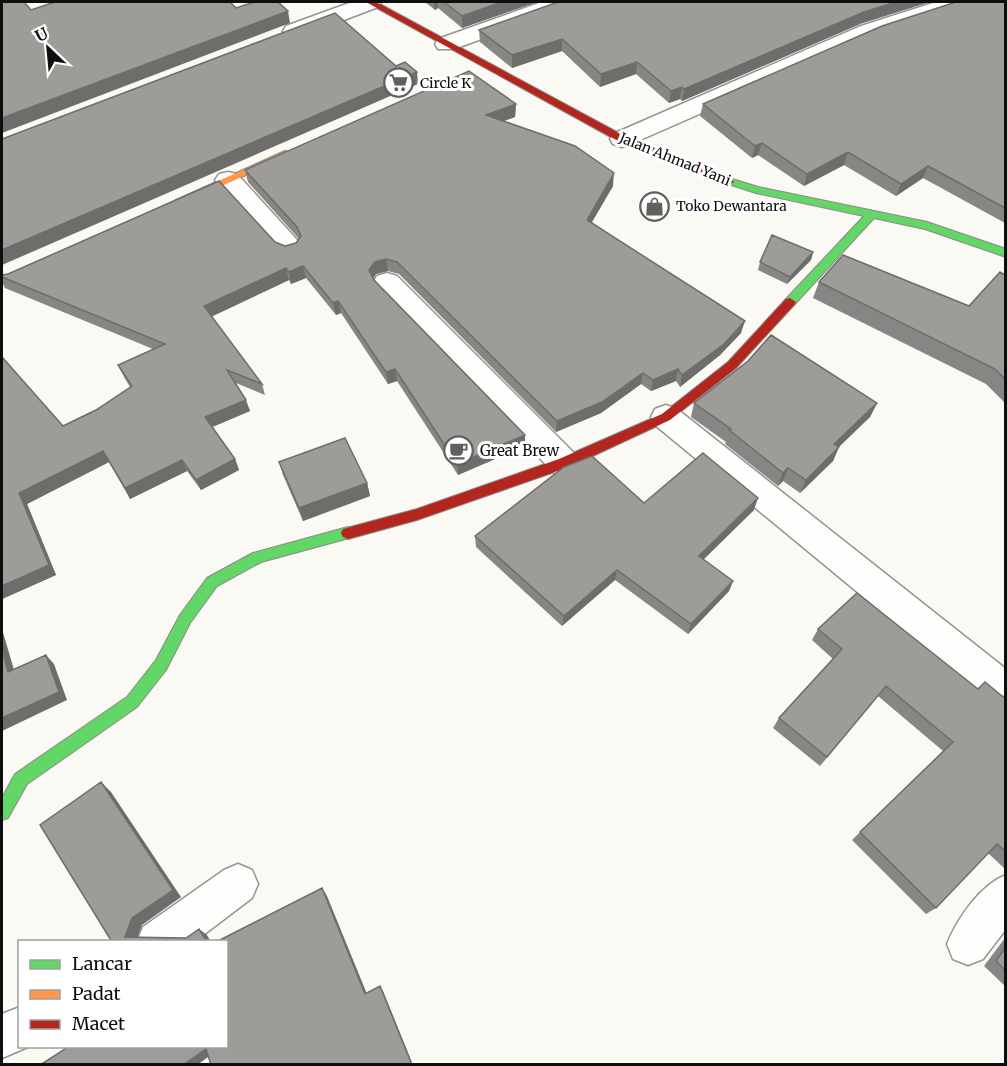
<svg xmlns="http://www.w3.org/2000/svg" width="1007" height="1066" font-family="Merriweather,serif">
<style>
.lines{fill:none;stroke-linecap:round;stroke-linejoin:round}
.street-casing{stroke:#949492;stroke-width:3}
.fast-casing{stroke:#8b8a88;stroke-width:2}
.slow-casing{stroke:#8b8a88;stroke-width:2}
.jam-casing{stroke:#8b8a88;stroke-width:2}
.street{fill:#fefefd;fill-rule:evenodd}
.fast{fill:#63d668;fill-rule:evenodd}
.slow{fill:#ff974d;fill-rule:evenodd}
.jam{fill:#b3261e;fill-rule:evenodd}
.wall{fill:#888684}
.shaded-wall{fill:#6f6d6b}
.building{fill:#9e9c99;stroke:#6f6d6b;stroke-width:1.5}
.labels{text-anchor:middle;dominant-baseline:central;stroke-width:6;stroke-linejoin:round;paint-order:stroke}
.far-poi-label{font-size:14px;fill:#0e0e0e;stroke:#fff;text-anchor:start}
.far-street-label{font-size:14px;fill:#0e0e0e;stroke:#fff}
.poi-label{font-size:15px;fill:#0e0e0e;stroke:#fff;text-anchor:start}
</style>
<rect width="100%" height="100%" fill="#faf9f4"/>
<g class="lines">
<defs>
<path id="street" d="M352,2H381L378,7L302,36H286L283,31L286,26Z
M542,2H572L569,7L454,49H438L435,44L438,39Z
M936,2H967L964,7L877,36L631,144L622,147L613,144L610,139L613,134L861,26Z
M228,172L237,174L298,241L302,247L298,253L289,256L280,253L219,186L215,180L219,174Z
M387,273L397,276L575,454L580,463L575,472L564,476L553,472L377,290L373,283L377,276Z
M666,405L677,409L1006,669V709L993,704L655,425L651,417L655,409Z
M238,864L252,870L258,884L252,898L194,942H137L143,927L224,870Z
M1006,875V929L983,959L968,965L953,959L947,944C957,919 980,885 1006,875Z
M20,1007V1046H30L2,1058V1014Z"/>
<path id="fast" d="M729,178L758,187L927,222L1006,249V257L925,229L874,218L794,305L790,306L784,302L786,299L864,216L756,193L725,183L724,181Z
M348,527L353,529L355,533L353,537L261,562L217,586L190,623L166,670L137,707L27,784L8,818L2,820V798L15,774L127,697L156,660L180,615L207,578L253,553Z"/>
<path id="slow" d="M285,151L289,152V156L183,203L179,204L174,201Z"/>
<path id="jam" d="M366,2H376L626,137L734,181L733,183H725L618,141Z
M790,298L796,302L794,305L736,368L670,420L569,467L417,520L348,539L343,537L341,533L343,529L417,509L559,459L662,414L728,362L786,299Z"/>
</defs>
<!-- street casing -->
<use href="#street" class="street-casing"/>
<!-- fast casing -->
<use href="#fast" class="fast-casing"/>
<!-- slow casing -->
<use href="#slow" class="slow-casing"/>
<!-- jam casing -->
<use href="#jam" class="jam-casing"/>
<!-- street -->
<use href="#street" class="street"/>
<!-- fast -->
<use href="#fast" class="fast"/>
<!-- slow -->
<use href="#slow" class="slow"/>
<!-- jam -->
<use href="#jam" class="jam"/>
</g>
<!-- wall -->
<path class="wall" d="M425,2H537L462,28L438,8L435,10Z
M1005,2V223L923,178L896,196L844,165L804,186L758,155L752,158L700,116L703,104Z
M860,24L682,101L680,99L669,103L636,74L600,87L562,51L512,68L480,42L479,30Z
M516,104L515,117L504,121L613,186L592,222L741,333L720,355L680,387L676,381L651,391L641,384L601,413L556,432L399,274L388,271L376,274L373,279L525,435V446L458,475L397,381L388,384L341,313L336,315L306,278L291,284L289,280L211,317L262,384L265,395L236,383L250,411L212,427L235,459L239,470L201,490L187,471L130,499L109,462L27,504L56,575L2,599V357L63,426L96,410L130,387L124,377L118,365L153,349L5,288L2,282V275L275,242L285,246L296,243L299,239L248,182L245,170Z
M813,252L811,260L787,284L758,270L760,262Z
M1005,275V403L986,384L813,298L819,282L969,306Z
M694,403H877L870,417L839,447L833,461L800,493L783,481L778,486L725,444L726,442L691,417Z
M279,462L367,483L370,496L303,521L283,475Z
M644,503L754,510L703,559L733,581L729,591L688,634L615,580L562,626L476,547L475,536Z
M818,629L978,689L1005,697V869L988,853L936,908L926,914L852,840L943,751L878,696L820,766L773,728L779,718L833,659L812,640Z
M1005,938V986L984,966Z"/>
<!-- shaded-wall -->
<path class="shaded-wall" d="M434,2H437L438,8L435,10Z
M502,2H537L462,28V16Z
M896,2H930L860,24L682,101L684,89L864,12Z
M288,11L290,23L2,133V118Z
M562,39V51L512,68V55Z
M637,62L636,74L600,87L601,74Z
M417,72L418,84L2,265V250Z
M682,87L680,99L669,103L671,91Z
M516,104L515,117L486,127V115Z
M762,143L758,155L752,158L755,146Z
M848,152L844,165L804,186L807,174Z
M928,166L923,178L896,196L901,184Z
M614,173L613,186L586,232L587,220Z
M813,252L811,260L787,284L790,277Z
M386,259L388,271L376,274L371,282L369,270L375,262Z
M303,266L306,278L291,284L289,272Z
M286,268L289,280L208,318L204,306Z
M338,301L341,313L336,315L333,303Z
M745,321L741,333L720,355L680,387L682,375Z
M395,369L397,381L388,384L386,372Z
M678,369L676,381L651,391L653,380Z
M643,373L641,384L601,413L556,432L557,421Z
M246,400L250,411L210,428L205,417Z
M877,403L870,417L828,457L834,444Z
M525,435V446L458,475L457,464Z
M839,447L833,461L800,493L806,480Z
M103,451L109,462L27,504L56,575L2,599V586L19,493Z
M235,459L239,470L201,490L196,480Z
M182,460L187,471L130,499L125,488Z
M788,468L783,481L778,486L783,473Z
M367,483L370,496L303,521L299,508Z
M758,498L754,510L696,567L699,556Z
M617,570L615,580L562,626L564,616Z
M733,581L729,591L688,634L691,624Z
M2,629L17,680L8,672L2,649Z
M46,655L54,664L67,700L2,731V718Z
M101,782L111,792L181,897L142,925L136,942L125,937L132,918Z
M322,888L327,896L369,999L365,994Z
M199,929L207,935L211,942H207Z
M380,986L383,991L413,1065H412Z
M206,1049L215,1052L197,1065H183Z"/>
<!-- building -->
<path class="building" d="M2,2H24L31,10L55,2H230L236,8L254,2H278L288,11L2,118Z
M444,2H502L462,16Z
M558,2H896L864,12L684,89L682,87L671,91L637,62L601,74L562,39L512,55L479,30Z
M956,2H1005V208L928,166L901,184L848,152L807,174L762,143L755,146L703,104L882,26Z
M335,13L396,66L405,62L417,72L2,250V139Z
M469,71L516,104L486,115L575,146L614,173L587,220L745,321L724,344L682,375L678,369L653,380L643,373L602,402L557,421L397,262L386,259L375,262L369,270L374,280L525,435L457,464L395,369L386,372L338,301L333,303L303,266L289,272L286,268L204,306L262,384L227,370L246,400L205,417L235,459L196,480L182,460L125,488L103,451L19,493L49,565L2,586V357L63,426L96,410L132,386L118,365L165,344L2,277V275L8,274L219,181L275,242L285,246L296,243L301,236L297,227L245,170Z
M772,235L813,252L790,277L760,262Z
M843,255L969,306L1000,272L1005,275V379L995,369L819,282Z
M771,335L877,403L834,444L839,447L806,480L788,468L783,473L729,430L731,429L694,403L748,361Z
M345,438L367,483L299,508L279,462Z
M703,453L758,498L699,556L733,581L691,624L617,570L564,616L475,536L564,467L592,456L644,503Z
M857,593L978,689L985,682L1002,696L1005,697V851L997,844L936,908L860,832L953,742L886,686L827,757L779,718L842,649L818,629Z
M2,649L8,672L46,655L59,692L2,718Z
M101,782L173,890L132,918L125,937L186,938L199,929L207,942H112L40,825Z
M322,888L365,994L380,986L412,1065H211L206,1049L183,1065H40L68,1047H226V942H216Z
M1005,948V970L996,961Z"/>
<!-- icons -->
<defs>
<symbol id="supermarket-ring" viewBox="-11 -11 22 22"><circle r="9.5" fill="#fff" stroke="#61605e" stroke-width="1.5"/><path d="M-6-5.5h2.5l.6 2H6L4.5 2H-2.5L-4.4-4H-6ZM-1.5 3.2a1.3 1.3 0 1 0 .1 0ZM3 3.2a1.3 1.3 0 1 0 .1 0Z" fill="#61605e"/></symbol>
<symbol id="shop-ring" viewBox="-11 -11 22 22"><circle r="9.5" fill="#fff" stroke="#61605e" stroke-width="1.5"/><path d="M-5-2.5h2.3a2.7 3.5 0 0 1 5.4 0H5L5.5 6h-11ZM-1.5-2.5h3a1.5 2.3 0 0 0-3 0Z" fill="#61605e"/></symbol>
<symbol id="cafe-ring" viewBox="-11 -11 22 22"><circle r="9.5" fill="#fff" stroke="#61605e" stroke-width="1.5"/><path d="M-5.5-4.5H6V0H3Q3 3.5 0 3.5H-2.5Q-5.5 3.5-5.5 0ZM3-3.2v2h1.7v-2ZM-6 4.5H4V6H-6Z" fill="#61605e"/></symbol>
</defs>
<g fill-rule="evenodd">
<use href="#supermarket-ring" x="382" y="66" width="33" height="33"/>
<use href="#shop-ring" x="638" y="190" width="33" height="33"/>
<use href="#cafe-ring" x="442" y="434" width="33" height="33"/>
</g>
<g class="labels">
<!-- far-poi labels -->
<g class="far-poi-label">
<text x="420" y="83">Circle K</text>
<text x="676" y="206">Toko Dewantara</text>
</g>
<!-- far-street labels -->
<g class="far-street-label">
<text transform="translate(675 159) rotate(22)">Jalan Ahmad Yani</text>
</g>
<!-- poi labels -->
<g class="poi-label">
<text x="480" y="450">Great Brew</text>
</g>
</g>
<!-- border -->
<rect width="1007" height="1066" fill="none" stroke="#0e0e0e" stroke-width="6"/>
<!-- legend -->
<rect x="18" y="940" width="210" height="108" fill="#ffffff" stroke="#9f9f9f" stroke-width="1.5"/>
<rect x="30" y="960" width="30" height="9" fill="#63d668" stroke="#9f9f9f" stroke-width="1.5"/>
<text x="72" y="970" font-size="18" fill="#0e0e0e">Lancar</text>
<rect x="30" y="990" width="30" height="9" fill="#ff974d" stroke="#9f9f9f" stroke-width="1.5"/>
<text x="72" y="1000" font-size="18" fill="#0e0e0e">Padat</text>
<rect x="30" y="1020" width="30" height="9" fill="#b3261e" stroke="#9f9f9f" stroke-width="1.5"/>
<text x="72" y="1030" font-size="18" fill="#0e0e0e">Macet</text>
<!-- north arrow -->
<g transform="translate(48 48) rotate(334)" stroke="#ffffff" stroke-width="4.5" paint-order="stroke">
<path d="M0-4.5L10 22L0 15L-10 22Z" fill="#0e0e0e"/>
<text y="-9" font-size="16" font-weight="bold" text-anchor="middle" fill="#0e0e0e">U</text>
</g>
</svg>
